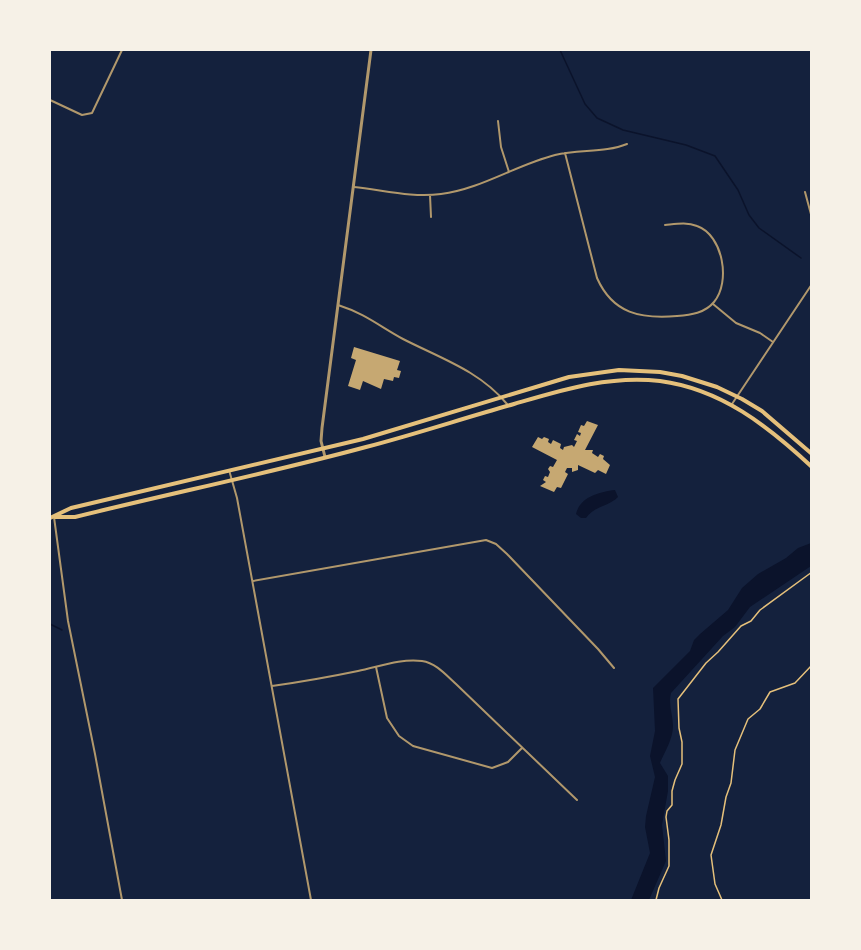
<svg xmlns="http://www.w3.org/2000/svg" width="861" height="950" font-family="'Sofia Sans Condensed',sans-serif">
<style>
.water{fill:#0b132b}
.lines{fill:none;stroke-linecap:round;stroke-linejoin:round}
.stream{stroke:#0b132b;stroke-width:1.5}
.building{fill:#c6a872}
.path{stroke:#e5c07b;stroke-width:1.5}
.minor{stroke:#b1986c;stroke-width:2}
.tertiary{stroke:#b1986c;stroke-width:3}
.secondary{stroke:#e5c07b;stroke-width:4}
</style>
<rect width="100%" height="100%" fill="#14213d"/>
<!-- water -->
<path class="water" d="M615,490L618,497C608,507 594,506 586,518H581L576,514C580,497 599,492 615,490Z
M811,543V566L750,607L735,627L723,636L671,693C668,705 673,715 673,726C673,739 665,751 660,763L668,776V791L662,825L666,861L649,900H631L650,853L645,827L646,816L655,777L650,756L655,731L653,688L690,651L694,640L700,634L728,610L742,588L758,574L786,558L798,548Z"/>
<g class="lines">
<!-- stream -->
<path class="stream" d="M560,50L585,104L597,118L623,130L686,145L715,156L738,190L749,215L759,228L801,258
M50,624L62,630"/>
</g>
<!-- building -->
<path class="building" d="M354,347L400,361L397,370L401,371L399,378L394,377L393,381L384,379L381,389L363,381L360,390L348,386L356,360L351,358Z
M587,421L598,425L585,450H593L592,453L598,457L600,454L604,456L603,459L610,465L606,474L598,470L595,473L578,465V470L572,472V468H567L565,472L568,474L561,488L557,487L554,492L540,486L546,482L543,480L545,476L548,477L550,472L548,469L550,466L553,467L557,460L532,447L538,437L542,439L544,437L549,439L548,442L551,444L553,440L561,444L560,448L563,450L564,447L572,445L574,447L577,441L574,440L577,434L580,436L581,433L578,432L581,425L584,426Z"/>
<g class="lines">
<!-- path -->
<path class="path" d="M656,900L659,888L669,866V840L666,817L667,811L672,805V791L675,780L682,764V742L679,728L678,699L706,663L718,652L741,626L751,621L760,610L812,572
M722,900L715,884L711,855L721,825L726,797L731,783L735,750L748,719L760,709L770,692L795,683L812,665"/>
<!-- minor -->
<path class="minor" d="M50,100L82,115L92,113L122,50
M498,121L501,147L509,172
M565,153L597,278C613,314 641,319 677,316C691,315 705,313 714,302C731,282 723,235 697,226C687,222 676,224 665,225
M354,187C383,190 412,198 441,194C481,189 516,165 555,155C579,149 605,153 627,144
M805,192L812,218
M430,195L431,217
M713,304L736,323L760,333L773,342
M338,305C366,314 379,326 403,339C440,358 480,371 507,404
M732,404L812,284
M229,470L237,498L311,900
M54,517L68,621L95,754L122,900
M253,581L486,540L496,544L507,554L598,649L614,668
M376,667L387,718L399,736L413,746L492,768L508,762L522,748
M272,686C301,682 329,677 358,671C378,667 401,658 422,661C436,663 446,675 456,684L577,800"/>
<!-- tertiary -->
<path class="tertiary" d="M325,457L321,441L322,428L371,50"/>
<!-- secondary -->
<path class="secondary" d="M55,517H75C172,493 270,473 366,447C416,434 464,418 514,404C562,390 609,375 660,381C721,389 768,426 812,467
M50,518L71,508L363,439L569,377L619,370L660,372L682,376L717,387L742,399L762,411L812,454"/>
</g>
<!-- border -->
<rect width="861" height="950" fill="none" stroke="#f6f1e7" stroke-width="102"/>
</svg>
